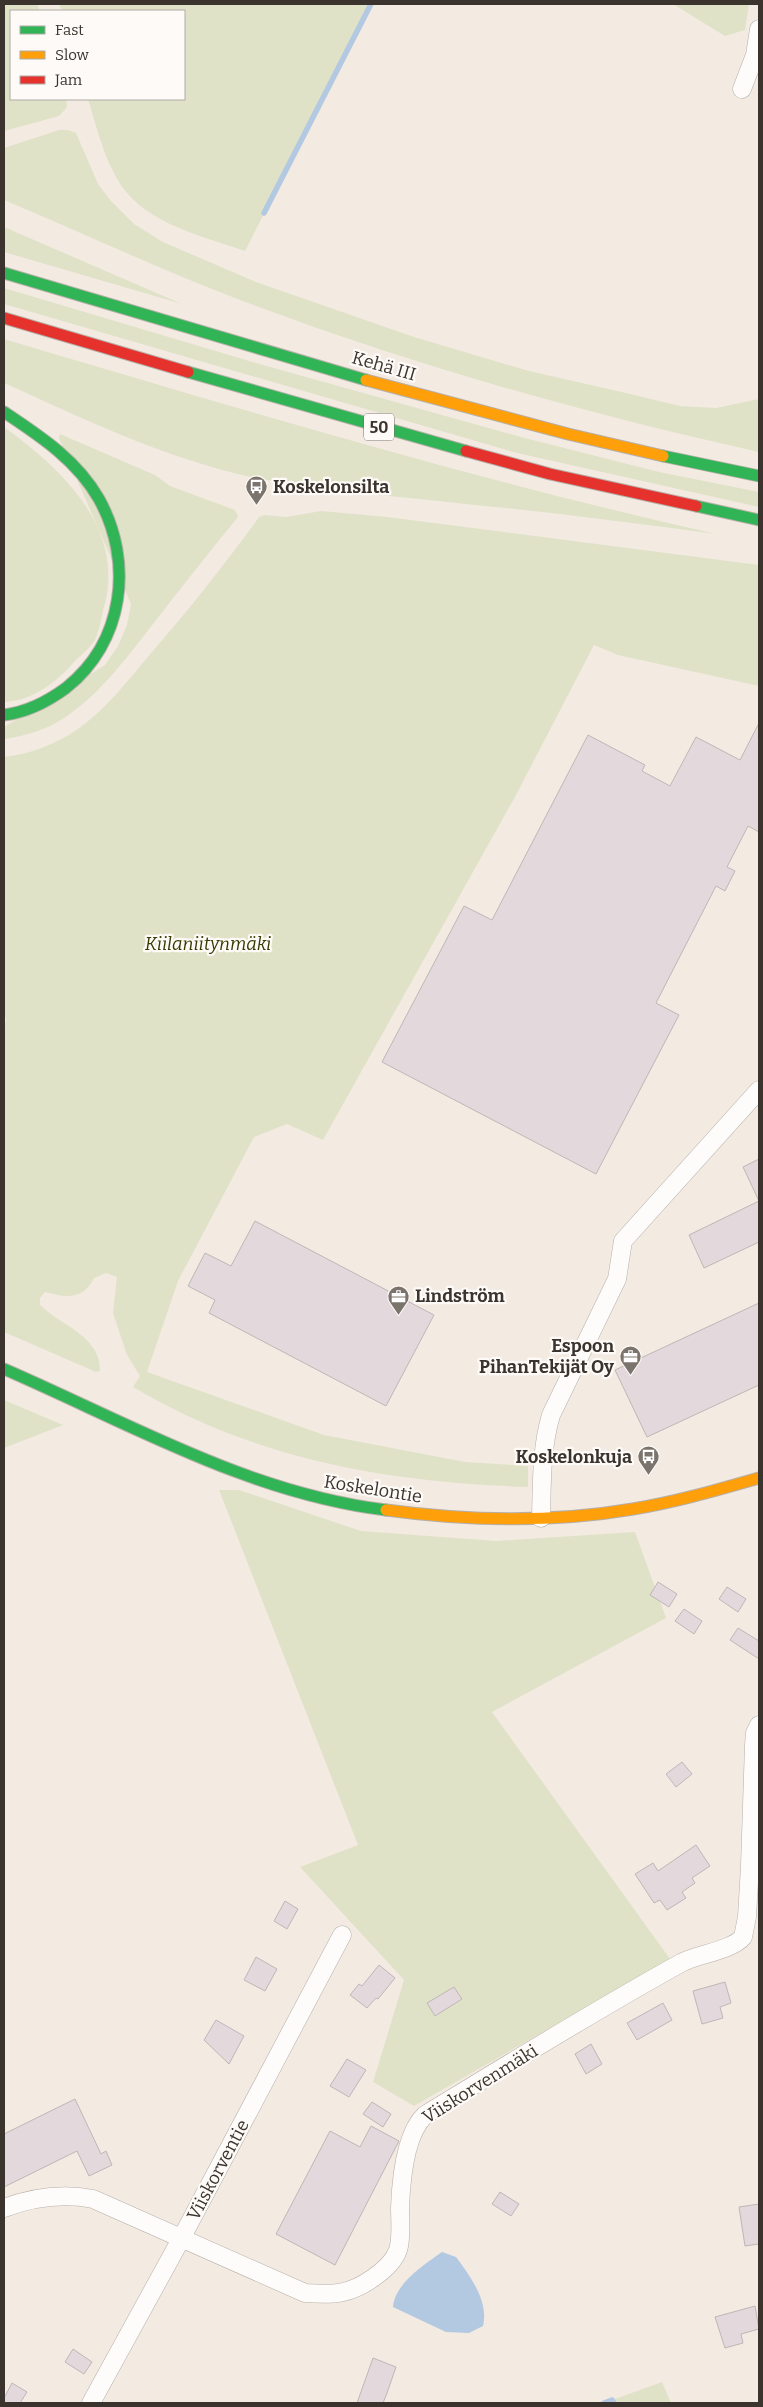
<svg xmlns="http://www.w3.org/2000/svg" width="763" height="2407" font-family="Bitter,serif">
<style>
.green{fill:#e0e2c8}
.water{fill:#b3c8e1}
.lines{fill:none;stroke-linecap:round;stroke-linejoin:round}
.stream{stroke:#b3c8e1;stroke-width:5.5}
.building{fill:#e3d8db;stroke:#beb7b7}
.street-casing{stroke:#b5afa8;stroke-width:19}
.fast-casing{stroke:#b5afa8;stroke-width:13}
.slow-casing{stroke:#b5afa8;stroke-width:13}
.jam-casing{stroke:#b5afa8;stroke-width:13}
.street{stroke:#fdfcfb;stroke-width:18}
.fast{stroke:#30b455;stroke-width:11}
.slow{stroke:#ff9f0a;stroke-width:11}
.jam{stroke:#e5322d;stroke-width:11}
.labels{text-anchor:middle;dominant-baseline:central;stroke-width:4.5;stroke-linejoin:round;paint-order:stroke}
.shield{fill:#fdfaf7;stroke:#756f6a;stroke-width:1}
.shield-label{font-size:16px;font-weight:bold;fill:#3b342e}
.street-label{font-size:18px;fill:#3b342e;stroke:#fdfaf7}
.poi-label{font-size:18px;font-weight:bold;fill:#3b342e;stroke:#fdfaf7;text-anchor:start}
.park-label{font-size:18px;font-style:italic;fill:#333d02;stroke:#fdfaf7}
</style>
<rect width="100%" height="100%" fill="#f3eae2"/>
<!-- green -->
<path class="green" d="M4,4H37L40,11H11V99H66L67,107L59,116L4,131Z
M59,4H371L245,251C199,235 138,222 115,175C102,151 96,125 88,99H184V11H62Z
M673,4H749L745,30L725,36Z
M59,130H68L76,133L98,184L111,201L134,224L163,242L256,282L414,337L529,371L626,393L680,406L716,408L759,399V452C583,413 409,364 240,300C161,270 83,233 4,200V148Z
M4,227L182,304L4,252Z
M4,288L256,363L521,437L659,472L759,492V507L517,453L4,304Z
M4,339C240,409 476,480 716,534C632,523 549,512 465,504C394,496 321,491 251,477C164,458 84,419 4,383Z
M4,427C62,469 128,530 103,611C101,619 99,632 95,640C90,648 81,655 74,662C57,682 32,701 4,702Z
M60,434L155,475L170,486L235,510L238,517C209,552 181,588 153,624C127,657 102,692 67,716C49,729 26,736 4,739V727L105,665L118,646L127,625L131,604L59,438Z
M321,511L387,517L759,565V686L618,655L594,645L516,795L323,1140L287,1124L254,1137L178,1281L147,1372L324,1435L465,1462L528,1466V1487C387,1482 256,1460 133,1387L140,1376L127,1355L113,1313L117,1277L106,1273L94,1278C83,1300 67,1298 45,1292L40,1298V1305C60,1325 101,1336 100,1371L96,1372L4,1332V1031L6,1019L4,1016V757C29,754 54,745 75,731C106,710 128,680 152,652C190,608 225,564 259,517L264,515L286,517Z
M4,1400L63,1425L4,1448Z
M219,1490H239L361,1531L496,1541L635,1532L666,1618L492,1712L670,1959L414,2106L373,2082L404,1980L300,1867L358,1845Z
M662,2382L671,2403H604L612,2400Z"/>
<!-- water -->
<path class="water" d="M442,2252L456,2257C470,2276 489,2301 483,2326L469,2333L446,2332L393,2307C395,2283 424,2265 442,2252Z"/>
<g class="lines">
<!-- stream -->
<path class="stream" d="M264,213L371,4
M604,2403L612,2400L614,2403"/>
</g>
<!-- building -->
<path class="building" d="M759,723V832L748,826L727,867L735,871L725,891L716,886L656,1003L679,1015L596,1174L382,1062L464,906L492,920L588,735L645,765L642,771L670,786L696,737L740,760Z
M759,1159V1201L743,1167Z
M759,1201V1242L704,1268L689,1235Z
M255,1221L434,1315L386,1406L209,1313L215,1300L188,1286L205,1253L231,1266Z
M759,1303V1385L647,1437L615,1370Z
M658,1582L677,1594L669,1607L650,1595Z
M727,1587L746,1599L738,1612L719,1599Z
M684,1609L702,1621L694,1634L675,1621Z
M738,1628L759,1641V1659L730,1640Z
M682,1762L692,1774L676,1787L666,1774Z
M696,1845L710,1866L692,1878L695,1883L682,1892L686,1898L667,1910L660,1900L654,1903L635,1874L653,1863L658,1871Z
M285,1901L298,1909L287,1929L274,1921Z
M256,1957L277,1969L265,1991L244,1980Z
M379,1965L395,1978L378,1999L376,1998L367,2008L350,1995L359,1984L362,1986Z
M725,1982L731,2003L720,2007L723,2018L702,2024L693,1991Z
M454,1987L462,1999L435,2016L427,2003Z
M663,2003L672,2020L637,2040L627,2023Z
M216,2020L244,2036L229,2064L204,2040Z
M591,2044L602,2064L586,2074L575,2054Z
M347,2059L366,2070L349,2097L330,2086Z
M75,2099L101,2154L106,2151L112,2165L89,2176L77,2151L4,2187V2134Z
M372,2102L391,2114L383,2127L363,2114Z
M371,2126L399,2141L335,2265L276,2234L330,2131L360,2147Z
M500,2192L519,2204L511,2216L492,2204Z
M759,2204V2244L745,2246L739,2207Z
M755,2306L759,2329L741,2334L743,2343L725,2348L715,2317Z
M73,2349L92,2362L84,2374L65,2362Z
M373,2358L396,2367L387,2393L383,2403H357Z
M12,2383L27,2392L20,2403H4V2398Z"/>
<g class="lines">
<defs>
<path id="street" d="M742,89L755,55L759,29
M541,1518C542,1483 541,1449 551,1415L617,1279L623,1241L759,1090
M4,2208C34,2197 62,2193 93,2199L305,2293C333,2295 349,2295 373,2278C383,2271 394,2262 398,2250C402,2237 400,2222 400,2208C401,2181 405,2134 425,2115C510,2063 594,2011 681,1963C697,1954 731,1951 743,1937L747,1917L750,1866L754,1745L755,1733L759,1725
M91,2403L181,2239L342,1935"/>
<path id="fast" d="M4,273L366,380
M188,372L466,451
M4,412C40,436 77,460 99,499C134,562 124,642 66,688C47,702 28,712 4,715
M663,456L759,476
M696,506L759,520
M4,1369C129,1423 248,1493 386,1510"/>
<path id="slow" d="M366,380L568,434L663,456
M386,1510C468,1521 551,1523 633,1509C676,1502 717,1490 759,1478"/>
<path id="jam" d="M4,318L188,372
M466,451L550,474L696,506"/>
</defs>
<!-- street casing -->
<use href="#street" class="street-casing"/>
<!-- fast casing -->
<use href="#fast" class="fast-casing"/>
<!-- slow casing -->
<use href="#slow" class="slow-casing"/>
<!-- jam casing -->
<use href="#jam" class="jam-casing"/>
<!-- street -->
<use href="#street" class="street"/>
<!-- fast -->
<use href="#fast" class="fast"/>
<!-- slow -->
<use href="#slow" class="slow"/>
<!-- jam -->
<use href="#jam" class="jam"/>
</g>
<!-- icons -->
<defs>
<symbol id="bus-pin" viewBox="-11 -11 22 30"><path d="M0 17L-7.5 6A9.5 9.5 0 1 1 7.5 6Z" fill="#7b746d" stroke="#fdfaf7"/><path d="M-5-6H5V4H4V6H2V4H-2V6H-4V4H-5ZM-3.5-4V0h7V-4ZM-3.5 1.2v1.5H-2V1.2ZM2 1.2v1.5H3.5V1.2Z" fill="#fff"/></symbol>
<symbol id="office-pin" viewBox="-11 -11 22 30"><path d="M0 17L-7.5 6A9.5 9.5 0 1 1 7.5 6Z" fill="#7b746d" stroke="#fdfaf7"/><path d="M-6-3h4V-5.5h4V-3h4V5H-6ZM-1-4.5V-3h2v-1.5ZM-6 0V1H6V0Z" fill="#fff"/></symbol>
</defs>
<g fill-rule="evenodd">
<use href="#bus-pin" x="244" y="474" width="25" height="34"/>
<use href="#office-pin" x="386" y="1284" width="25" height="34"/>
<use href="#office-pin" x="618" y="1344" width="25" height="34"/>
<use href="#bus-pin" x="636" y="1444" width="25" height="34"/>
</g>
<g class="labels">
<!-- shield labels -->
<rect class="shield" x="364" y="413.5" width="30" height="27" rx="4"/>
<g class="shield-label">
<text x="379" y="427">50</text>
</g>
<!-- street labels -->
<g class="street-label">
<text transform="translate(384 366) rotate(16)">Kehä III</text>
<text transform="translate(373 1489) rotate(9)">Koskelontie</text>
<text transform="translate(480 2084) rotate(-32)">Viiskorvenmäki</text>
<text transform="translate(218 2170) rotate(-62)">Viiskorventie</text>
</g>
<!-- poi labels -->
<g class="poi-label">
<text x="273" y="487">Koskelonsilta</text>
<text x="415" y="1296">Lindström</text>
<text x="614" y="1346" text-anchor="end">Espoon<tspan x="614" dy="21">PihanTekijät Oy</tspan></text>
<text x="632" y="1457" text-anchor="end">Koskelonkuja</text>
</g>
<!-- park labels -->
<g class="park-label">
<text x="208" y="944">Kiilaniitynmäki</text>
</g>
</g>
<!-- border -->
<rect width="763" height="2407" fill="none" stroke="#3b342e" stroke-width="10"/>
<!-- legend -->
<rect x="10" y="10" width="175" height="90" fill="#fdfaf7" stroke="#afaba7"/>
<rect x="20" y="26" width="25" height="8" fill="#30b455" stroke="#afaba7"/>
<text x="55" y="35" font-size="15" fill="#3b342e">Fast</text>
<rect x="20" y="51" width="25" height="8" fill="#ff9f0a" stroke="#afaba7"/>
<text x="55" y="60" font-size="15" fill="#3b342e">Slow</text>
<rect x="20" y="76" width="25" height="8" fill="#e5322d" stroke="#afaba7"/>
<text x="55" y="85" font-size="15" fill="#3b342e">Jam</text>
</svg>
